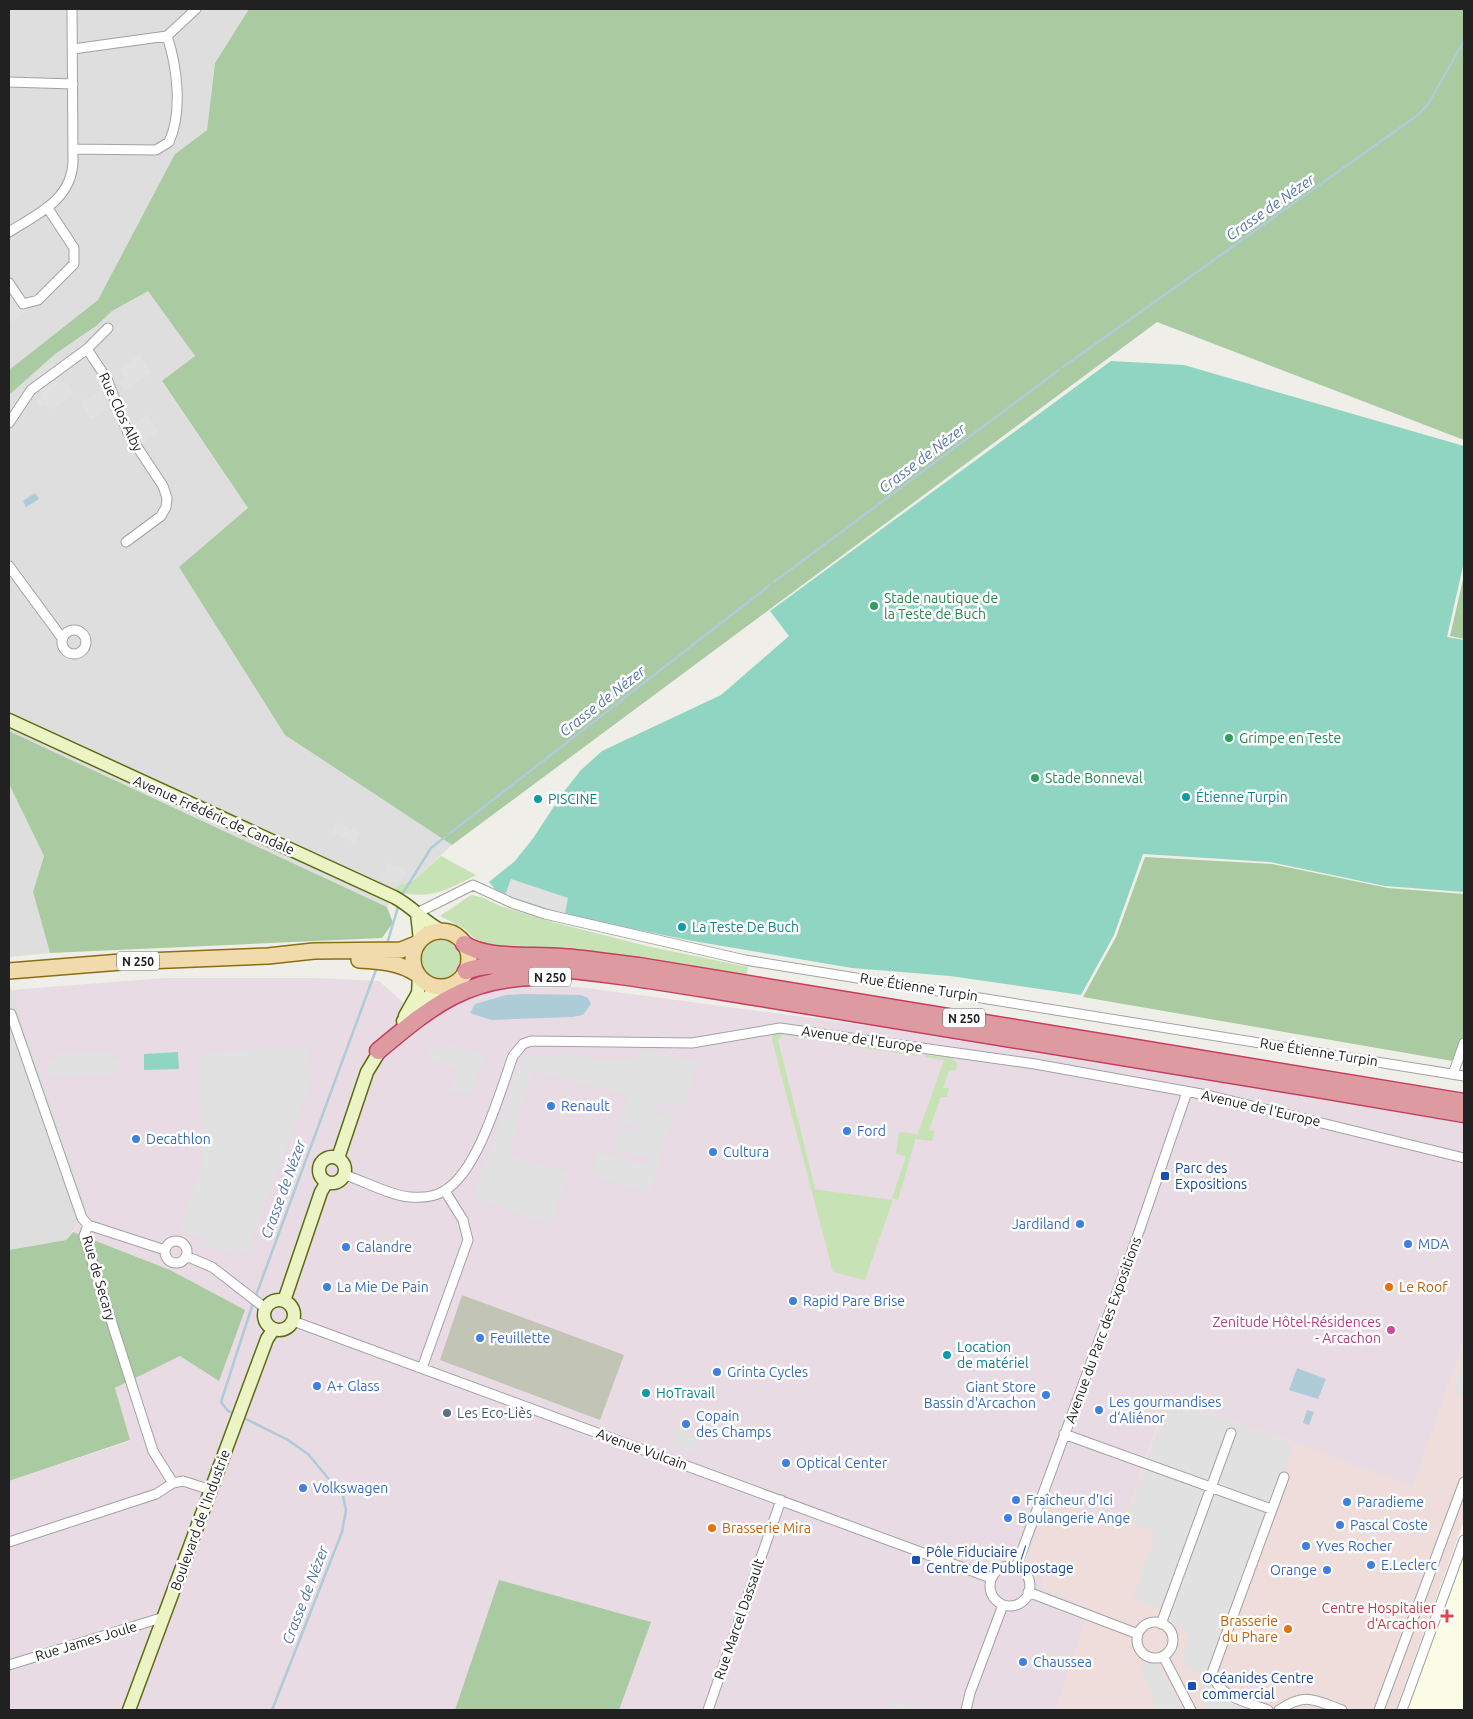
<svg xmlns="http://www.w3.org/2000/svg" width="1473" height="1719" font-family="Ubuntu,sans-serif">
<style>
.residential{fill:#dfdede}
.commercial{fill:#eeddda}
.industrial{fill:#e8dbe4}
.education{fill:#fafce6}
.construction{fill:#c2c4b5}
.grass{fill:#c7e3b5}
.forest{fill:#aacaa2}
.pitch{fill:#90d5c1}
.parking{fill:#e1e1e1}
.water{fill:#aecbd8}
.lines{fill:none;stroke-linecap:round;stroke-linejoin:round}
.stream{stroke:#aecbd8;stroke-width:2.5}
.street-casing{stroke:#a2a2a2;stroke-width:11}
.secondary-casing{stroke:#5b6d12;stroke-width:15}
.primary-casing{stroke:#8b6e12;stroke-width:18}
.highway-casing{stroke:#c73c5f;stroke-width:19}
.street{stroke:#fff;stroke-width:9}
.secondary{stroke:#ecf3c4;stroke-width:12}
.primary{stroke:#f1daac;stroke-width:15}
.highway{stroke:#dd9aa0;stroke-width:16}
.leisure-dot{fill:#2e9e5b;stroke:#fff;stroke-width:2}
.culture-dot{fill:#0f9aa8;stroke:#fff;stroke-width:2}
.shop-dot{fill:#3f7fe0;stroke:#fff;stroke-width:2}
.transit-dot{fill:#1a4fb4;stroke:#fff;stroke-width:2}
.food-dot{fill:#e8710a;stroke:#fff;stroke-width:2}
.hotel-dot{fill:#d1479c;stroke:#fff;stroke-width:2}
.service-dot{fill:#5c6f8a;stroke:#fff;stroke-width:2}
.health-dot{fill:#e0444e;stroke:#fff;stroke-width:2}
.labels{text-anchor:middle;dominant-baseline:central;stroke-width:5;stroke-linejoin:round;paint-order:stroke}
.shield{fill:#fff;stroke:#646464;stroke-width:1}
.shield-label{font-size:12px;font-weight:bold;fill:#212121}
.street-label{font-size:14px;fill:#212121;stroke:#fff}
.leisure-label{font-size:14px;fill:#27864d;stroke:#fff;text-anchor:start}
.culture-label{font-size:14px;fill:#0d838f;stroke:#fff;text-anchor:start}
.shop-label{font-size:14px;fill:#366cbe;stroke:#fff;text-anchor:start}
.transit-label{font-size:14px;fill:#164399;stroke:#fff;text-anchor:start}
.food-label{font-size:14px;fill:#c56008;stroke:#fff;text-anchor:start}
.hotel-label{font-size:14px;fill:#b23c85;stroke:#fff;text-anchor:end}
.service-label{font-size:14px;fill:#4e5e75;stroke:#fff;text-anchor:start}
.health-label{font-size:14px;fill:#be3a42;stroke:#fff;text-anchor:end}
.water-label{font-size:15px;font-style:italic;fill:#5877a6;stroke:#fff}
</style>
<rect width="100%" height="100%" fill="#f0eee8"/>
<!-- residential -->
<path class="residential" d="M9,9H249L215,63L207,130L175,154L148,290L195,356L162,382L248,508L285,735L452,845L414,880L398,886L387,907L9,731Z
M9,784L44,856L33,892L50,953L9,957Z
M9,983L88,1211L66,1240L9,1250Z"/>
<!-- commercial -->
<path class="commercial" d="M1464,1341V1521L1396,1710H1056L1090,1608L1045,1589L1040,1571L1029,1556L1048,1501L1143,1467L1168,1397L1413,1485Z"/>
<!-- industrial -->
<path class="industrial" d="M164,978H316L379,981L406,1005L462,1001L503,988L579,987L871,1026L1464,1123V1341L1413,1486L1168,1397L1121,1526L1048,1501L1029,1556L1040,1571L1045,1589L1090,1608L1056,1710H9V1481L130,1441L115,1388L180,1355L219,1380L170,1270L73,1232L88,1211L11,990Z"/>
<!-- education -->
<path class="education" d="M1464,1521V1710H1396Z"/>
<!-- construction -->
<path class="construction" d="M462,1295L624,1355L600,1420L440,1360Z"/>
<!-- grass -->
<path class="grass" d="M441,856L476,875C448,890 428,901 395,891L397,886L414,880Z
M471,895L484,898L500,906L560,924L651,947L748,967L746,978L497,947L476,940L465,929L440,916Z
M418 958a22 22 0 1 1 44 0a22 22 0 1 1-44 0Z
M777,1032L825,1039L824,1041L783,1035L778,1040L815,1188L813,1189L893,1200L865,1280L833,1272L772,1040L773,1035Z
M834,1040L917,1053L919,1056L833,1043Z
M927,1055L952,1058L957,1063L956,1070L949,1071L943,1088H949L947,1097H941L929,1130L935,1131L932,1141L916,1139L944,1060L925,1057Z
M899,1132L917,1134L898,1200L892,1198L906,1156L896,1154Z"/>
<!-- forest -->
<path class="forest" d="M249,9H1464V440L1157,322L452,845L285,735L179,567L248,508L162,381L195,356L148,291L112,311L96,326L55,354L9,395V370L98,300L175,154L207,130L215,63Z
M1464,575V639L1450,636Z
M9,731L387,907L393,923L382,938L50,953L33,892L44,856L9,784Z
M1145,857L1272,864L1388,888L1464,894V1063L1083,997L1116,937Z
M73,1232L170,1270L245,1310L219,1381L180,1356L115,1388L130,1440L9,1481V1250L66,1240Z
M499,1580L651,1622L619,1710H455Z"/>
<!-- pitch -->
<path class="pitch" d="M1111,361L1184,365L1464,446V562L1447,637L1464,640V892L1385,886L1270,862L1143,854L1114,935L1081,995L950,976L852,968L693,941L580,918L501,896L489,882L515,861L534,837L562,794L581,770L602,751L721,695L789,636L770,611Z
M178,1052L179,1069L144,1070V1054Z"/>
<!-- parking -->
<path class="parking" d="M9,289L23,304L26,312L10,323Z
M139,355L151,373L125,391L118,382L125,378L118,370Z
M53,361L58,369L39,383L34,375Z
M59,378L63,384L66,382L74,395L50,410L45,404L40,407L37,401L42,397L39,391Z
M102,390L108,409L91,419L81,402Z
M146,415L148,416L159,432L142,444L131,426Z
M336,822L360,833L355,843L331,832Z
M386,863L407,869L402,880L397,882L382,878Z
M511,879L568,898L565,914L505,895Z
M456,1045L485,1054L470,1095L459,1090L457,1094L449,1091L457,1069L426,1058L429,1049Z
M308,1048L307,1067L315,1070L247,1253L240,1250L236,1255L203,1245L205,1240L179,1231L202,1165L199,1058H205V1051Z
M637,1051H649L698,1062L685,1107L659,1101L656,1114L663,1116L665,1110L674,1113L650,1194L592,1175L597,1152L647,1165L649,1158L614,1150L619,1127L636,1132L638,1128L621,1123L628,1095L532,1070L510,1155L569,1173L550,1225L478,1198L475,1191L523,1055L587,1054L595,1061H634Z
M113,1052V1059H120L121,1074L49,1077L48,1061L56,1060V1054Z
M1464,1355V1397L1454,1393Z
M1169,1397L1294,1445L1218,1666V1676L1232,1692L1269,1706L1299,1710H1206L1200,1697L1203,1675L1182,1663L1189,1632L1160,1620L1161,1610L1133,1599L1156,1533L1127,1519Z
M676,1426L699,1434L693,1453L670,1446Z
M1144,1660L1157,1665L1164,1674L1183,1710H1158L1140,1668Z
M893,1700L926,1710H898V1708L891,1706Z"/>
<!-- water -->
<path class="water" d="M35,493L39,499L26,507L23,501Z
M524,994L581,995L588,998L591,1004L583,1015L572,1017L491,1020L470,1013L475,1004L506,995Z
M1297,1368L1326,1379L1318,1399L1289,1390Z
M1307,1410L1314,1412L1309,1425L1303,1423Z"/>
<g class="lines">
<!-- stream -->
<path class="stream" d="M1063,367L1418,115L1428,104L1464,41
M774,582L1059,370
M449,834L770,585
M403,893L431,848L445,837
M387,944L398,907
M255,1298L377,967
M234,1413L228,1411L221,1402L253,1303
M242,1417L288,1440L308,1454L343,1496L346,1510L342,1532L272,1710"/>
<defs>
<path id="street" d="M73,49L167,36L196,9
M9,82L73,84
M73,149L156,150L169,142C183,112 177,66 167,36
M9,232C37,214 72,200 73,161L72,9
M9,283L23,304L38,300L74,264V248L47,207
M87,349L107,379L128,433L163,486L167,498L166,507L161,516L126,542
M9,423L31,390L87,349L108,328
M9,566L62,638
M62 642a12 12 0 1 1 24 0a12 12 0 1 1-24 0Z
M417,913L473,885L512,903L545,914L745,960L1464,1076
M11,1014L82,1218L88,1225L165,1250
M1453,1074L1464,1043
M345,1175C364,1181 391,1196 410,1197C421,1198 434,1197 444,1191C478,1172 500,1092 513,1056L523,1044L531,1041L692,1043L780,1028L1035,1064L1207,1095L1464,1158
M88,1225L84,1236L153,1451L173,1483L183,1481L211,1490
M165 1252a11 11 0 1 1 22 0a11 11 0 1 1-22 0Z
M186,1256L212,1267L265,1308
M293,1321L991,1578
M422,1368L468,1240L463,1220L445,1191
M1064,1434L1271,1509
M9,1542L156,1494L173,1483
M990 1586a20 20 0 1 1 40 0a20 20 0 1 1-40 0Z
M1016,1567L1135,1243L1187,1092
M1028,1592L1138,1634
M1137 1640a18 18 0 1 1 36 0a18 18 0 1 1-36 0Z
M1161,1624L1231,1433
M1163,1656L1191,1710
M9,1665L164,1617
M708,1710L781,1500
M966,1710L970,1693L1003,1605
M1268,1710C1247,1702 1218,1697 1212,1673L1284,1477
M1279,1710C1306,1692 1314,1700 1342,1710
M1379,1710L1464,1482
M1402,1710L1464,1540"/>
<path id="secondary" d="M9,720L394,897C412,906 424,922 442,931
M417,913L420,940
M405,1016L418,993L419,977
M403,1021L431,994L445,986
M319 1170a13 13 0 1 1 26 0a13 13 0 1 1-26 0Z
M338,1158L367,1072L384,1044
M264 1315a15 15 0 1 1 30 0a15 15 0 1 1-30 0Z
M284,1301L321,1192L327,1182
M129,1710L267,1339L273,1330"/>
<path id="primary" d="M413 959a28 28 0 1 1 56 0a28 28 0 1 1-56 0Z
M359,960C379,961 399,962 417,974
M9,971L121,962L268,956L314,951L401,950L416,944"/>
<path id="highway" d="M464,944C487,960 534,954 562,957C588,959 613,963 639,966L1464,1102
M466,971C488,962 514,966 537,967C606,972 674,984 743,995C984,1033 1224,1073 1464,1114
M378,1051C432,1006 467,976 542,977"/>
</defs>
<!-- street casing -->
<use href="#street" class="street-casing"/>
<!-- secondary casing -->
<use href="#secondary" class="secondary-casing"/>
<!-- primary casing -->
<use href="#primary" class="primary-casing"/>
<!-- highway casing -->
<use href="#highway" class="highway-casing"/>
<!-- street -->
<use href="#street" class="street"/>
<!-- secondary -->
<use href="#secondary" class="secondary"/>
<!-- primary -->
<use href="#primary" class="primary"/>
<!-- highway -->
<use href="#highway" class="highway"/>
</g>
<!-- markers -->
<g class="leisure-dot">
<circle cx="874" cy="606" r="5"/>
<circle cx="1229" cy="738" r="5"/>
<circle cx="1035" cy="778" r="5"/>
</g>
<g class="culture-dot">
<circle cx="1186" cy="797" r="5"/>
<circle cx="538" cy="799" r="5"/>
<circle cx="682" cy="927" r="5"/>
<circle cx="947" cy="1355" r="5"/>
<circle cx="646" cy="1393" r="5"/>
</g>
<g class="shop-dot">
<circle cx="551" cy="1106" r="5"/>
<circle cx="847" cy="1131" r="5"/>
<circle cx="136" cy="1139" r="5"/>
<circle cx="713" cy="1152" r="5"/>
<circle cx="1080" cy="1224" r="5"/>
<circle cx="1408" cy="1244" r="5"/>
<circle cx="346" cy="1247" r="5"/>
<circle cx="327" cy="1287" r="5"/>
<circle cx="793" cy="1301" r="5"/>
<circle cx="480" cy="1338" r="5"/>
<circle cx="717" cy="1372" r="5"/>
<circle cx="317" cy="1386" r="5"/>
<circle cx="1046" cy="1395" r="5"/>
<circle cx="1099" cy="1410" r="5"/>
<circle cx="686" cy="1424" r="5"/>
<circle cx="786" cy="1463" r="5"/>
<circle cx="303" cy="1488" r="5"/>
<circle cx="1016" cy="1500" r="5"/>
<circle cx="1347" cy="1502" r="5"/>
<circle cx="1008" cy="1518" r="5"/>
<circle cx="1340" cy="1525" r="5"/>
<circle cx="1306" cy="1546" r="5"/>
<circle cx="1371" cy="1565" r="5"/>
<circle cx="1327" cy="1570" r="5"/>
<circle cx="1023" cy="1662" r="5"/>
</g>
<g class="transit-dot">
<rect x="1160" y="1171" width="10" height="10" rx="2.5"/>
<rect x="911" y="1555" width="10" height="10" rx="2.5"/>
<rect x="1187" y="1681" width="10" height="10" rx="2.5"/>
</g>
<g class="food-dot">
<circle cx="1389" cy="1287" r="5"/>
<circle cx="712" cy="1528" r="5"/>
<circle cx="1288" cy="1629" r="5"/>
</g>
<circle class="hotel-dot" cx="1391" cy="1330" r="5"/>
<circle class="service-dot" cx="447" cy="1413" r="5"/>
<path class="health-dot" d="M1444.5 1608.5h5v5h5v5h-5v5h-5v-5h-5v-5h5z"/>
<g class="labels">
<!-- shield labels -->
<g class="shield">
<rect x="117" y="951.5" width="42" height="19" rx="4"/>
<rect x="529" y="967.5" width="42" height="19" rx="4"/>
<rect x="943" y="1008.5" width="42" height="19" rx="4"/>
</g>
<g class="shield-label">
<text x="138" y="961">N 250</text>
<text x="550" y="977">N 250</text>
<text x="964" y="1018">N 250</text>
</g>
<!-- street labels -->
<g class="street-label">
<text transform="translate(121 412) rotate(65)">Rue Clos Alby</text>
<text transform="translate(214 815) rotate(24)">Avenue Frédéric de Candale</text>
<text transform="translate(919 987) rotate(9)">Rue Étienne Turpin</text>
<text transform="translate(862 1039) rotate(8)">Avenue de l'Europe</text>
<text transform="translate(1319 1052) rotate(9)">Rue Étienne Turpin</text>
<text transform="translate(1261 1108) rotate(13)">Avenue de l'Europe</text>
<text transform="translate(99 1278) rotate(74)">Rue de Secary</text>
<text transform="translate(1103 1330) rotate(-70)">Avenue du Parc des Expositions</text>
<text transform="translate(642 1449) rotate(20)">Avenue Vulcain</text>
<text transform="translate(200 1520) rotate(-70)">Boulevard de l'Industrie</text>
<text transform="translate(739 1619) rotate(-71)">Rue Marcel Dassault</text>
<text transform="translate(86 1641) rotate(-17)">Rue James Joule</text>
</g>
<!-- leisure labels -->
<g class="leisure-label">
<text x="884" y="598">Stade nautique de<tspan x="884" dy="16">la Teste de Buch</tspan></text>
<text x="1239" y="738">Grimpe en Teste</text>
<text x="1045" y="778">Stade Bonneval</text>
</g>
<!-- culture labels -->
<g class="culture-label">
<text x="1196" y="797">Étienne Turpin</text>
<text x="548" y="799">PISCINE</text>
<text x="692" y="927">La Teste De Buch</text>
<text x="957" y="1347">Location<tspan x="957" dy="16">de matériel</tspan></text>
<text x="656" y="1393">HoTravail</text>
</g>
<!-- shop labels -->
<g class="shop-label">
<text x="561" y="1106">Renault</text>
<text x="857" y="1131">Ford</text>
<text x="146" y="1139">Decathlon</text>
<text x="723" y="1152">Cultura</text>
<text x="1070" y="1224" text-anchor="end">Jardiland</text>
<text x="1418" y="1244">MDA</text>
<text x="356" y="1247">Calandre</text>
<text x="337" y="1287">La Mie De Pain</text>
<text x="803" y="1301">Rapid Pare Brise</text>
<text x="490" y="1338">Feuillette</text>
<text x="727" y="1372">Grinta Cycles</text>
<text x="327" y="1386">A+ Glass</text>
<text x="1036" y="1387" text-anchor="end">Giant Store<tspan x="1036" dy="16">Bassin d'Arcachon</tspan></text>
<text x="1109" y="1402">Les gourmandises<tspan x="1109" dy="16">d‘Aliénor</tspan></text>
<text x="696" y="1416">Copain<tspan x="696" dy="16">des Champs</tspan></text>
<text x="796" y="1463">Optical Center</text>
<text x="313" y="1488">Volkswagen</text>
<text x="1026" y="1500">Fraîcheur d'Ici</text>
<text x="1357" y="1502">Paradieme</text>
<text x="1018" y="1518">Boulangerie Ange</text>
<text x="1350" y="1525">Pascal Coste</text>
<text x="1316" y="1546">Yves Rocher</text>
<text x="1381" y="1565">E.Leclerc</text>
<text x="1317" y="1570" text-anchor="end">Orange</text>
<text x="1033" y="1662">Chaussea</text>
</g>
<!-- transit labels -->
<g class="transit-label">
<text x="1175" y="1168">Parc des<tspan x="1175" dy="16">Expositions</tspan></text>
<text x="926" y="1552">Pôle Fiduciaire /<tspan x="926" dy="16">Centre de Publipostage</tspan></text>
<text x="1202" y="1678">Océanides Centre<tspan x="1202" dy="16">commercial</tspan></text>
</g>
<!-- food labels -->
<g class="food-label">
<text x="1399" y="1287">Le Roof</text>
<text x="722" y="1528">Brasserie Mira</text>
<text x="1278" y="1621" text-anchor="end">Brasserie<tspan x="1278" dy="16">du Phare</tspan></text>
</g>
<!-- hotel labels -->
<g class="hotel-label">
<text x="1381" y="1322">Zenitude Hôtel-Résidences<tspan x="1381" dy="16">- Arcachon</tspan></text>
</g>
<!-- service labels -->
<g class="service-label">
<text x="457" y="1413">Les Eco-Liès</text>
</g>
<!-- health labels -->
<g class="health-label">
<text x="1436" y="1608">Centre Hospitalier<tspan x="1436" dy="16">d‘Arcachon</tspan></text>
</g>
<!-- water labels -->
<g class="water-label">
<text transform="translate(1270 207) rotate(-35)">Crasse de Nézer</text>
<text transform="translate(922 458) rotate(-37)">Crasse de Nézer</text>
<text transform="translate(602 701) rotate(-38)">Crasse de Nézer</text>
<text transform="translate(283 1189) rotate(-70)">Crasse de Nézer</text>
<text transform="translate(305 1595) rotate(-69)">Crasse de Nézer</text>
</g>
</g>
<!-- border -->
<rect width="1473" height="1719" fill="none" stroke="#212121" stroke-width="20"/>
</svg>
